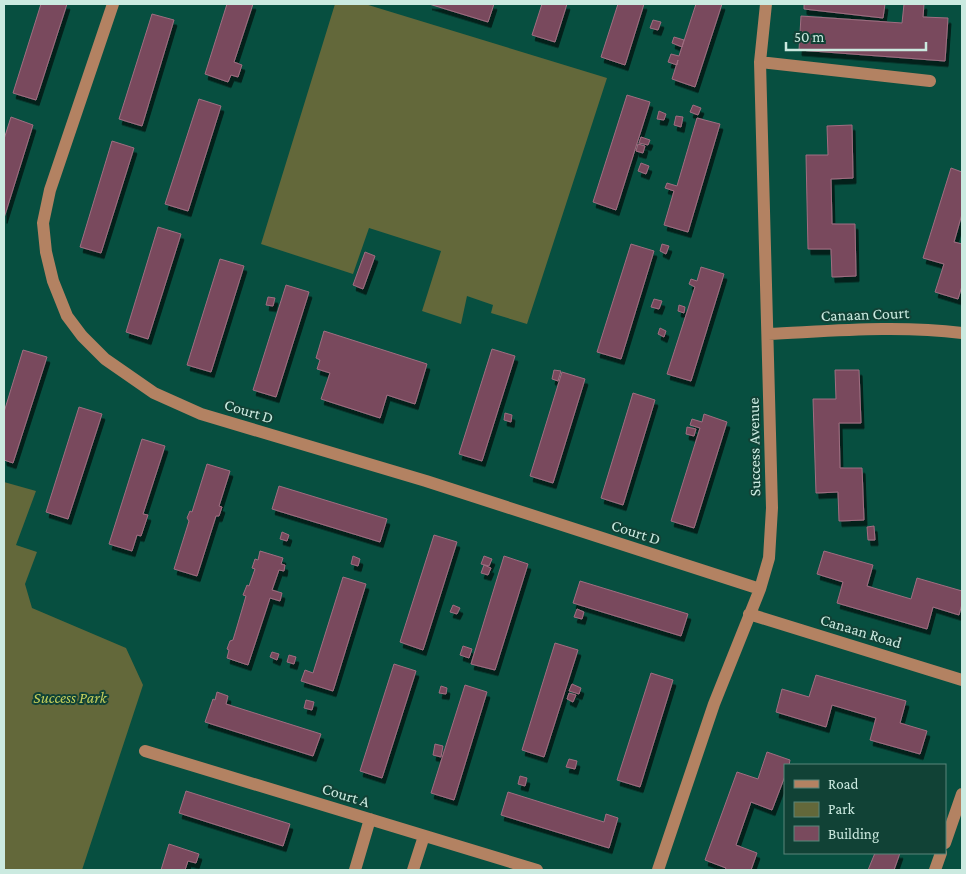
<svg xmlns="http://www.w3.org/2000/svg" width="966" height="874" font-family="'Crimson Pro',serif">
<style>
.green{fill:#63683a}
.building{fill:#794a5d;stroke:#a06d81;filter:url(#shadow)}
.lines{fill:none;stroke-linecap:round;stroke-linejoin:round}
.minor{stroke:#b38262;stroke-width:12}
.labels{text-anchor:middle;dominant-baseline:central;stroke-width:4;stroke-linejoin:round;paint-order:stroke}
.street-label{font-size:16px;fill:#cbeae0;stroke:#114236}
.park-label{font-size:16px;font-style:italic;fill:#c4ce5c;stroke:#114236}
</style>
<defs>
<filter id="shadow"><feDropShadow dx="3" dy="5.5" stdDeviation="0" flood-color="#0009"/></filter>
</defs>
<rect width="100%" height="100%" fill="#074f40"/>
<!-- green -->
<path class="green" d="M335,4H365L607,78L527,324L491,313L493,305L467,296L461,324L422,311L441,251L369,228L353,274L261,244Z
M4,482L36,491L16,545L37,552L25,584L32,608L126,648L143,685L82,870H4Z"/>
<!-- building -->
<path class="building" d="M41,4H67L36,100L13,93Z
M227,4H253L234,62L242,65L238,77L231,75L228,82L205,74Z
M429,4H494L488,22Z
M542,4H567L555,42L532,35Z
M618,4H644L625,65L601,57Z
M696,4H722L695,87L672,79L678,60L677,65L668,62L671,54L679,56Z
M804,4H885L883,18L804,9Z
M904,4H924L923,17L948,18L945,61L799,50L801,16L902,23Z
M152,14L174,20L142,126L119,119Z
M653,20L661,22L658,30L650,28Z
M674,37L684,40L682,47L672,43Z
M627,95L650,102L616,210L593,202Z
M199,99L221,106L188,211L165,204Z
M693,105L701,108L698,115L690,112Z
M659,111L666,114L664,120L657,119Z
M676,116L683,117L681,127L674,125Z
M11,117L33,125L4,218V139Z
M697,118L720,124L688,232L664,225L674,191L665,188L667,183L677,186Z
M852,125L853,178L831,179L832,224H855L856,276L832,277L831,249H808L806,155H828L827,126Z
M641,137L650,140L648,145L639,143Z
M112,141L134,148L101,253L80,247Z
M638,144L645,146L643,153L636,151Z
M641,163L649,166L646,174L638,171Z
M951,168L962,172V214L954,242L962,244V286L958,299L935,292L944,264L923,258Z
M158,227L181,234L148,339L126,332Z
M631,244L654,251L621,359L597,352Z
M662,244L669,246L666,254L660,251Z
M365,252L375,256L363,289L353,285Z
M220,259L244,266L211,372L187,365Z
M701,267L724,274L691,381L667,374L695,287L689,284L691,279L697,281Z
M286,285L309,292L276,397L253,390Z
M268,297L275,298L273,306L266,305Z
M654,299L662,301L659,309L651,307Z
M679,305L685,307L684,313L678,311Z
M660,328L666,331L664,337L658,334Z
M324,331L427,364L415,404L387,395L380,418L321,399L330,373L317,369L320,360L316,358Z
M492,349L515,356L482,461L459,454Z
M23,350L47,357L13,463L4,460V412Z
M554,370L561,371L558,381L552,379Z
M835,370H859L861,423H839L840,468H862L864,520L839,521L838,492L816,493L813,399H836Z
M562,372L585,379L553,483L530,476Z
M633,393L655,400L623,505L601,498Z
M79,407L102,414L68,519L46,512Z
M505,413L512,415L511,422L504,420Z
M704,414L727,422L694,528L671,521L700,428L690,425L692,419L702,422Z
M687,427L696,429L694,436L686,434Z
M142,439L165,446L143,514L148,515L141,536L137,535L132,551L109,544Z
M207,464L230,471L219,506L222,507L219,516H216L197,576L174,569L189,521L187,518L190,511L192,512Z
M279,486L387,519L380,542L272,509Z
M874,526L875,540H868L867,527Z
M282,532L289,535L287,541L280,539Z
M434,535L457,542L423,650L400,642Z
M260,551L283,558L281,564L285,565L284,571L279,570L272,590L282,593L280,601L270,598L248,665L227,658L229,650L227,649L230,641L233,640L236,630L246,596L243,595L247,585L249,586L255,569L252,568L255,559L258,560Z
M824,551L873,565L867,586L911,599L917,578L962,591V604L959,615L933,607L927,629L837,603L843,582L817,574Z
M353,556L360,559L358,566L351,564Z
M484,556L492,559L489,566L481,564Z
M504,556L528,564L495,670L471,664Z
M484,565L491,568L488,575L481,573Z
M343,577L366,584L333,691L301,681L305,670L313,673Z
M580,581L688,614L681,636L573,603Z
M453,605L460,608L457,614L450,612Z
M577,609L584,612L582,619L574,617Z
M555,643L578,650L544,757L522,750Z
M463,646L472,649L469,658L460,655Z
M272,652L279,654L277,660L270,657Z
M289,655L296,657L294,664L287,662Z
M394,664L416,671L382,778L360,771Z
M651,673L673,680L640,787L617,780Z
M816,675L906,701L900,723L927,731L920,754L870,740L876,718L832,705L826,727L776,712L782,689L809,697Z
M572,684L581,688L579,694L569,691Z
M465,685L487,692L454,800L431,793Z
M441,686L447,688L446,694L439,693Z
M217,692L228,696L226,704L321,734L313,756L205,722L213,699L215,700Z
M569,693L576,695L573,702L567,699Z
M306,700L314,702L312,710L304,708Z
M435,744L443,746L441,757L433,755Z
M767,752L790,760L789,765H785V776L772,810L751,802L736,845L757,853L751,870H725L726,868L705,860L737,772L758,779Z
M569,759L577,761L575,769L566,767Z
M520,776L527,778L525,786L518,784Z
M186,791L290,824L283,846L179,813Z
M508,792L604,822L606,814L618,818L609,848L501,815Z
M169,844L199,854L196,863L188,861L185,870H161Z
M875,853H900L894,870H868Z"/>
<g class="lines">
<!-- minor -->
<path class="minor" d="M113,4L50,190L43,223L46,252L53,281L67,316L82,336L105,359L154,393L201,414L426,481L760,589
M760,62L930,81
M768,334C833,331 897,325 962,333
M749,614L962,680
M145,751L537,870
M945,843L962,794
M355,870L370,819
M413,870L424,836
M658,870L714,704L760,589L769,558L772,508L760,62L766,4
M935,870L941,853"/>
</g>
<g class="labels">
<!-- street labels -->
<g class="street-label">
<text transform="translate(865 314) rotate(-2)">Canaan Court</text>
<text transform="translate(249 411) rotate(17)">Court D</text>
<text transform="translate(754 447) rotate(-91)">Success Avenue</text>
<text transform="translate(636 532) rotate(18)">Court D</text>
<text transform="translate(861 631) rotate(17)">Canaan Road</text>
<text transform="translate(346 795) rotate(17)">Court A</text>
</g>
<!-- park labels -->
<g class="park-label">
<text x="70" y="697">Success Park</text>
</g>
</g>
<!-- border -->
<rect width="966" height="874" fill="none" stroke="#cbeae0" stroke-width="10"/>
<!-- legend -->
<rect x="784" y="764" width="162" height="90" fill="#114236" stroke="#5b857a"/>
<rect x="794" y="780" width="25" height="8" fill="#b38262" stroke="#5b857a"/>
<text x="828" y="789" font-size="15" fill="#cbeae0">Road</text>
<rect x="794" y="802" width="25" height="15" fill="#63683a" stroke="#5b857a"/>
<text x="828" y="814" font-size="15" fill="#cbeae0">Park</text>
<rect x="794" y="826" width="25" height="15" fill="#794a5d" stroke="#5b857a"/>
<text x="828" y="839" font-size="15" fill="#cbeae0">Building</text>
<!-- scale -->
<path d="M786 42v8h140v-8" fill="none" stroke="#cbeae0" stroke-width="2.5"/>
<text x="794" y="42" font-size="15" fill="#cbeae0" stroke="#114236" stroke-width="4" paint-order="stroke">50 m</text>
</svg>
